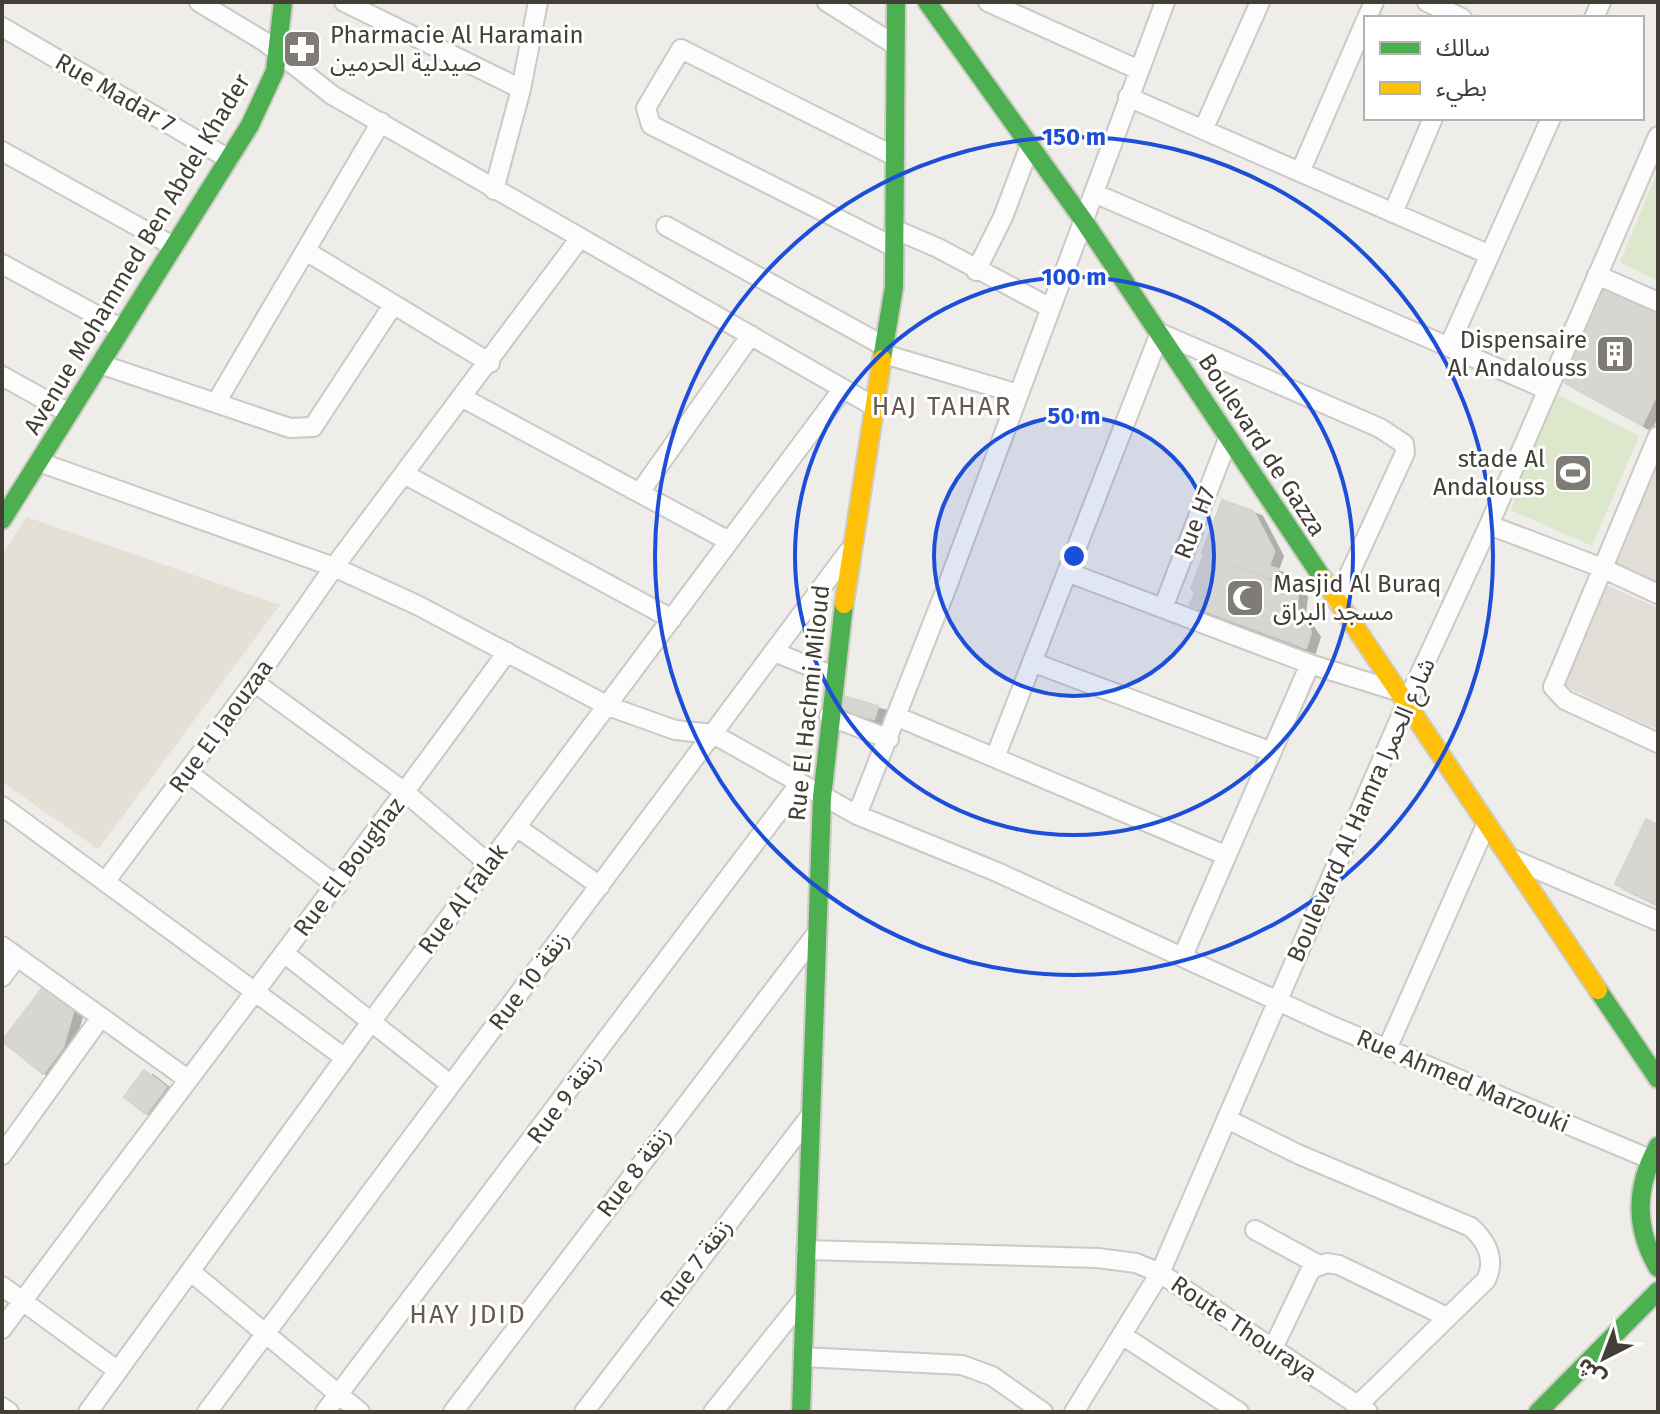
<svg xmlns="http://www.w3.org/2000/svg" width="1660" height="1414" font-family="'Fira Sans','Noto Sans Arabic',sans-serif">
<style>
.residential{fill:#e2ded7}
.education{fill:#e4e0d5}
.green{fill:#dce7cb}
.building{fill:#d8d6d1;stroke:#d6d4cf;stroke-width:2;filter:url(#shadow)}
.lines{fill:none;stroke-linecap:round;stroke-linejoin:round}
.street-casing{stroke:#cbc9c5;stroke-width:22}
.fast-casing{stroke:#cfccc3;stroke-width:22}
.slow-casing{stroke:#cfccc3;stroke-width:22}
.street{stroke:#fcfcfc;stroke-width:18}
.fast{stroke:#4caf50;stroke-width:18}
.slow{stroke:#ffc107;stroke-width:18}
.ring{fill:none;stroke:#1d4ed8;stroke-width:4}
.labels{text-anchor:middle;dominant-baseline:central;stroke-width:6;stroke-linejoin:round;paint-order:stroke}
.poi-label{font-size:24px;fill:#433e36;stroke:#fff;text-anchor:start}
.street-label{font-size:24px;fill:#433e36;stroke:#fff}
.neighbourhood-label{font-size:26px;letter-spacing:2px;fill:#655b4e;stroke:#fff}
.centre{fill:#1d4ed8;stroke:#fff;stroke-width:4}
.ring-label{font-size:24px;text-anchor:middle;font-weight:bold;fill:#1d4ed8;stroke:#fff;stroke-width:6;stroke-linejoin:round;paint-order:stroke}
</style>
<defs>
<filter id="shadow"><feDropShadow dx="9" dy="5" stdDeviation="0" flood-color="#0004"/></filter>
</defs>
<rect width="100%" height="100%" fill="#eeede9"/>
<!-- residential -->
<path class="residential" d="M1658,457V584L1611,563Z
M1604,584L1658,608V730L1560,684Z"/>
<!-- education -->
<path class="education" d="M27,517L280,605L98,849L2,782V554Z"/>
<!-- green -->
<path class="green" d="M1658,170V281L1620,262Z
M1548,390L1639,436L1592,546L1511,510Z"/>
<!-- building -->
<path class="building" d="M1600,281L1658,307V391L1642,425L1565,383L1575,341Z
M1222,500L1253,511L1274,551L1265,576L1202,553Z
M1204,555L1298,592L1296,610L1311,632L1306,648L1190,605L1195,592L1191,588Z
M1268,566L1278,569L1275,579L1265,576Z
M840,695L878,706L874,719L836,708Z
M1646,819L1658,825V905L1615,884Z
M44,986L74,1008L63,1047L43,1074L2,1041Z
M144,1070L166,1087L146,1114L124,1097Z"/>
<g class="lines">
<defs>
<path id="street" d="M199,2L265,42L332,95L875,407
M344,2L521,89
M827,2L895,45
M988,2L1139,70
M1427,2L1462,18
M1367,18L1374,2
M1594,18L1601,2
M2,27L229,159
M1128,97L1490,255
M1204,128L1260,2
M2,151L173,246
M1301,170L1366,20
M494,190L521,89L538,2
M1094,193L1548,390
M1393,213L1433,118
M666,226L884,346
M894,229L938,248L1049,307
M894,247L651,125L646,108L681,49L894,156
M306,251L490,363
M2,264L122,329
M976,271L1003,217L1029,148
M1597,275L1658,302
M1449,346L1551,118
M884,354L1018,394
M100,364L290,428L313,427L393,305
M2,376L69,413
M463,398L727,540
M217,401L381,122
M1658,436L1553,687L1565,700L1658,743
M39,462L334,567L417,605L608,706L675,730L713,734L857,815L997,872L1330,1025L1650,1159
M404,474L672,619
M640,492L751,335
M1489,525L1600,567L1658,594
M1067,572L1310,664L1400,692
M1163,608L1228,439
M774,652L834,676
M1032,662L1272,752
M254,682L406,793L489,864
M829,716L889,739
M898,717L1225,855
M996,755L1160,333L1380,428L1404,444L1405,453L1337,601
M187,772L337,886
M2,806L345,1058
M857,815L948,584L1165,2
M518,828L600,886
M1510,858L1658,921
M105,882L254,682L334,567L580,238
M2,946L186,1078
M284,953L450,1084
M1183,956L1310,664
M2,977L17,957
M1387,1049L1486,825
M1227,1119L1300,1155L1471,1227C1487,1242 1496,1259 1486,1280L1358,1405
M2,1155L101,1017
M1255,1230L1319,1265
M806,1250L1098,1258L1136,1263L1160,1273L1368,1412
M190,1271L360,1412
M2,1286L118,1371
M2,1329C169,1102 342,881 507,652
M1122,1335L1239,1412
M1273,1348L1311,1269L1327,1263L1339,1265L1447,1317
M803,1357L962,1365L992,1376L1043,1412
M2,1407L9,1412
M88,1412L371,1022L842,390
M207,1412L848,552
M325,1412L800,783
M453,1412L817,933
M584,1412L811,1115
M713,1412L805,1297
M1074,1412L1160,1273L1407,702L1489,525L1658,136"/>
<path id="fast" d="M927,2L1084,221L1323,579
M882,359L894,287L896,2
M2,520L250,125L275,71L283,2
M1598,990L1658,1079
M1658,1146C1635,1187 1634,1227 1658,1268
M801,1412L822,797L844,604
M1538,1412L1658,1291"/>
<path id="slow" d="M1323,579L1598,990
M844,604L882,359"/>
</defs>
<!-- street casing -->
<use href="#street" class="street-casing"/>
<!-- fast casing -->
<use href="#fast" class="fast-casing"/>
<!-- slow casing -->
<use href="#slow" class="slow-casing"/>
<!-- street -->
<use href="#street" class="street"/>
<!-- fast -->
<use href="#fast" class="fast"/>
<!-- slow -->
<use href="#slow" class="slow"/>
</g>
<!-- distance rings -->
<circle cx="1074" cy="556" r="140" fill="#1d4ed8" fill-opacity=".12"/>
<g class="ring">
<circle cx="1074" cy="556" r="140"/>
<circle cx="1074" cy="556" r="279"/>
<circle cx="1074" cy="556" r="419"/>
</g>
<!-- icons -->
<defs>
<symbol id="pharmacy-square" viewBox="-11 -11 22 22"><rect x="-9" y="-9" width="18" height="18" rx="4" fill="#7f7b75" stroke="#fff"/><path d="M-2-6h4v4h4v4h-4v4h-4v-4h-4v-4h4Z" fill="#fff"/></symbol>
<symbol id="building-square" viewBox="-11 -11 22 22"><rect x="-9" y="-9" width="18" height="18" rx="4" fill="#7f7b75" stroke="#fff"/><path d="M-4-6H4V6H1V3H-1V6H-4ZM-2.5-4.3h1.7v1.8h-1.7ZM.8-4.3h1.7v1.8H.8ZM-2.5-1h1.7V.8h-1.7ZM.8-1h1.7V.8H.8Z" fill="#fff"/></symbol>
<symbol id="stadium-square" viewBox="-11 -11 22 22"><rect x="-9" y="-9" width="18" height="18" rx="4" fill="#7f7b75" stroke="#fff"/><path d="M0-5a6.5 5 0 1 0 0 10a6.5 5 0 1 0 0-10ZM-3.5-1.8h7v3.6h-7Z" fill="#fff"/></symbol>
<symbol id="mosque-square" viewBox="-11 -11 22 22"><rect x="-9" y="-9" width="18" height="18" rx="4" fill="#7f7b75" stroke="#fff"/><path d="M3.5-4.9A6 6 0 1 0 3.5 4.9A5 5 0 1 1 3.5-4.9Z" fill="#fff"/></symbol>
</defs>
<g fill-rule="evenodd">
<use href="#pharmacy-square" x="280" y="27" width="44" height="44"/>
<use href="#building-square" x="1593" y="332" width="44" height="44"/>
<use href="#stadium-square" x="1551" y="451" width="44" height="44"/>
<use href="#mosque-square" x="1223" y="576" width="44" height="44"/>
</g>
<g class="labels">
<!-- poi labels -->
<g class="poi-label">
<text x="330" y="35">Pharmacie Al Haramain<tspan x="330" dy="28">صيدلية الحرمين</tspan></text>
<text x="1587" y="340" text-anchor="end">Dispensaire<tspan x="1587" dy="28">Al Andalouss</tspan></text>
<text x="1545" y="459" text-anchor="end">stade Al<tspan x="1545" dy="28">Andalouss</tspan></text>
<text x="1273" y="584">Masjid Al Buraq<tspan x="1273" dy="28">مسجد البراق</tspan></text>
</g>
<!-- street labels -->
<g class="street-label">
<text transform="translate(115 93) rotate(30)">Rue Madar 7</text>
<text transform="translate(137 254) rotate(-59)">Avenue Mohammed Ben Abdel Khader</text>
<text transform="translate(1262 445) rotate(57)">Boulevard de Gazza</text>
<text transform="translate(1195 523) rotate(-69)">Rue H7</text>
<text transform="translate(809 703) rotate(-84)">Rue El Hachmi Miloud</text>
<text transform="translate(221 726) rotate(-54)">Rue El Jaouzaa</text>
<text transform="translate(1361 810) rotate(-66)">Boulevard Al Hamra شارع الحمرا</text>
<text transform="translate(349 867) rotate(-53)">Rue El Boughaz</text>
<text transform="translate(463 899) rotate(-53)">Rue Al Falak</text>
<text transform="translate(529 981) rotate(-53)">Rue 10 زنقة</text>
<text transform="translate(1463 1081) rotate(23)">Rue Ahmed Marzouki</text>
<text transform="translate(564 1099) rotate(-53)">Rue 9 زنقة</text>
<text transform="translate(634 1172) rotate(-53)">Rue 8 زنقة</text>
<text transform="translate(696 1263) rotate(-53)">Rue 7 زنقة</text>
<text transform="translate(1244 1329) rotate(34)">Route Thouraya</text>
</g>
<!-- neighbourhood labels -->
<g class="neighbourhood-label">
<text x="942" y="406">HAJ TAHAR</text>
<text x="468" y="1314">HAY JDID</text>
</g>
</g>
<circle cx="1074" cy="556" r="12" class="centre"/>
<g class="ring-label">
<text x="1074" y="145">150 m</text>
<text x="1074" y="285">100 m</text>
<text x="1074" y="424">50 m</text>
</g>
<!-- border -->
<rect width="1660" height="1414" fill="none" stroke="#433e36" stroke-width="8"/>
<!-- legend -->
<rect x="1364" y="16" width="280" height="104" fill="#ffffff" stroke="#b4b2af" stroke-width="2"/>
<rect x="1380" y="42" width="40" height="12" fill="#4caf50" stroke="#b4b2af" stroke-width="2"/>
<text x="1436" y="56" font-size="24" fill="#433e36">سالك</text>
<rect x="1380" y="82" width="40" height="12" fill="#ffc107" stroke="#b4b2af" stroke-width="2"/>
<text x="1436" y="96" font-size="24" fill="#433e36">بطيء</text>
<!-- north arrow -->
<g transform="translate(1604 1358) rotate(222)" stroke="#ffffff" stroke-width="6" paint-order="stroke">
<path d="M0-6L14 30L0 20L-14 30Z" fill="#433e36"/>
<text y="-12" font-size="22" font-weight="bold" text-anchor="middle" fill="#433e36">ش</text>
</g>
</svg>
